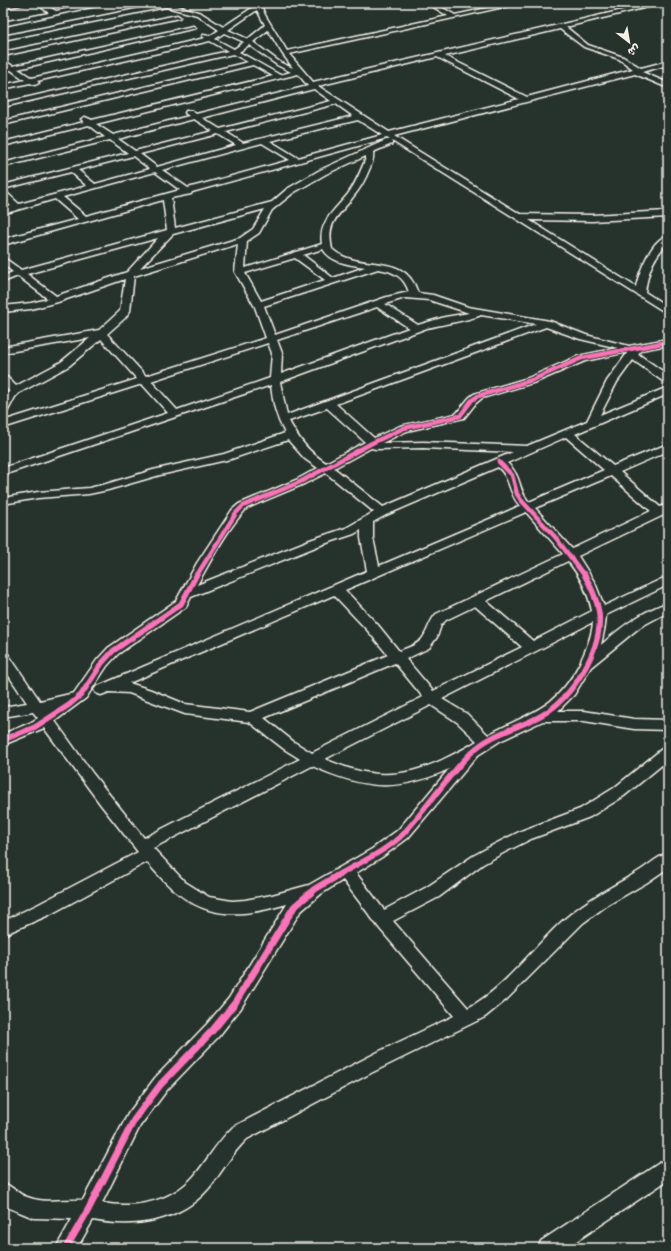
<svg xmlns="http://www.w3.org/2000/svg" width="671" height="1251" font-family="Itim,'Playpen Sans Arabic',sans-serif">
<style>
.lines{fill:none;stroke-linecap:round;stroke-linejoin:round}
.minor-casing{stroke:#f4f1e8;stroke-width:3}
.minor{fill:#26332d;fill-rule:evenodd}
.cycleway-far2-casing{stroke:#26332d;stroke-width:6}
.cycleway-far1-casing{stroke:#26332d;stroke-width:8}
.cycleway-casing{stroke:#26332d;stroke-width:10}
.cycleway-far2{stroke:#fb73b8;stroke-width:4.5}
.cycleway-far1{stroke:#fb73b8;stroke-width:5.5}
.cycleway{stroke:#fb73b8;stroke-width:7}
</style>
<rect width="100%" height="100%" fill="#26332d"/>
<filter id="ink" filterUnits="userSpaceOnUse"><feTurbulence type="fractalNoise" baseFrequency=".025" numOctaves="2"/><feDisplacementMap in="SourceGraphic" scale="8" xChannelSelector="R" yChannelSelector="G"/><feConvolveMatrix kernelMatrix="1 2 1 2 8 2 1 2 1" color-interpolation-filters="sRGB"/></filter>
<g filter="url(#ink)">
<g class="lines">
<defs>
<path id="minor" d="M15,3H28L3,9V5Z
M36,3H43L56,11L98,3H110L3,26V22L49,13Z
M166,3H178L175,5L201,13L223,27L255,6L254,3H260L265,15L287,51L448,16L427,3H434L455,15L510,3H522L289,54L313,82L653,3H664L566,27L588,45L623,57L641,68L668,61V65L642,72L668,83V88L635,74L394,136L520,214L592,215L668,211V217L592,221L529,220L636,287C639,272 651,240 668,235V243C653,257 648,272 645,292L668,307V314L392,141V144L373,152C374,159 372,164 369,170C365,180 360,189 353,197C338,217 326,222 332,249C360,274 404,249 418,293L433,295L468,307L550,321L586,335L629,346L668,339V345L641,350L638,354L668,375V383L664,382L633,360L617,382L600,415L668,387V394L575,434L613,466L668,444V451L620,472L660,507L668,504V513L578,556L595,583L604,606L668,576V585L606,615L605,626L601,645C620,628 643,610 668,603V612L640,627L591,667L574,695L558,711H584L634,719L668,720V730L634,729L584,721H543L500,741L478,755L408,838L382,857L356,873L384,910L427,887L473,856L495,844L521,831L580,809L614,788L663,748L668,747V760L624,796L590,817L531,839L505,852L483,864L439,897L393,921L468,1008C504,988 529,953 558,925C581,903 607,890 634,874C646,868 656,857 668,853V868L646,883L606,906L583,923L507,999L485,1017L371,1073L247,1139C231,1154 222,1172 209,1188C180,1222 134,1228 93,1220L77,1248H56L72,1219L34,1218L7,1207L3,1204V1183C12,1186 18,1194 27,1197C44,1204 65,1199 83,1200L128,1114L155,1078L207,1024L229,998L287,904C222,923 191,915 147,862L49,915L3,935V921L37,905L138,852L101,805L44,728L3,745V734L30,723L38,718L33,712L3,717V707L27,703L3,667V652L8,654L40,701L74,693L97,660L108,648L176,601L197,563L232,510L239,504L296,480L318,468L305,459L288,440L231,459L160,475L108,490L89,494L38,498L3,504V498L38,492L89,488L106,484L153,470L224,454L285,433C276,417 273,403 271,385L3,475V468L168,413L142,384L3,428V421L137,379L101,339L69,366L19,393L15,397L7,412L3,413V399L9,391L3,385V376L7,377L16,386L61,362L90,338L3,353V347L99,330L120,311L125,279L58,302L31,309L3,312V306L31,303L48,299L18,276L3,282V276L13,272L3,264V257L21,270L167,230L163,200L3,245V239L78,219L55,199L3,214V208L11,206L3,199V192H6L19,204L87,186L71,172L3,189V185L128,153L110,140L3,167V163L105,137L89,125L3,146V142L84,122L81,119L85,117L92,120L273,76L253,65L3,125V121L248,62L233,54L3,107V103L228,51L210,41L37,81L39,83L35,85L30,83L3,89V85L25,80L11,70H6L5,69L6,67L3,65V60L13,66L193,26L196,28L18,69L32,78L205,38L202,36L203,35L210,36L219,30L197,15L166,7L3,40V36ZM257,10L265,25L248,39L228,30ZM560,29L584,47L619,59L633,69L527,97L445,56ZM268,30L282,53L293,68L281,63L253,42ZM224,33L244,42L234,49L215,39ZM249,45L277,65L291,72L280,75L239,52ZM437,57L519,99L389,132L318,86ZM298,74L308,86L196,114L192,111H186L185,113L189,116L113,135L96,124ZM314,89L331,101L220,129L202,118ZM336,104L353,116L243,143L226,132ZM194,119L213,131L135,151L118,139ZM358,120L382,135L298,158L270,141ZM218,134L236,145L157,167L140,154ZM387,138L390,140H386L320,170L287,189L272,202L175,228L171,198L191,194L192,192ZM262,143L290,160L188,188L162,170ZM133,156L150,169L95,184L78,170ZM366,156V158C361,170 356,183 348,194C336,209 318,222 322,244L245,268L247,241L259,233L272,210L293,193L326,174ZM155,172L180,190L86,216L63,197ZM265,209L253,229L240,238L140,268L173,234ZM158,238L127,272L56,296L27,274ZM238,244L235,272L255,307L266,338L146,376L107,334L125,318L130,311L134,276ZM323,249C331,263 351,265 365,267L333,278L303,255ZM295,258L325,280L261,301L245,273ZM378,269C394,271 404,277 409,292L387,297L275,335L264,306ZM405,298L429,300L469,313L445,317L418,325L385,304ZM377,307L409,328L281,374L282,353L277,340ZM481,315L536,324L287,415L280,382L427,328C436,326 477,318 481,315ZM546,327L580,339L618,348L578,356L528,378L474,394L469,398L456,414L400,426L374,438L336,404ZM268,343L272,353L270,378L177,410L151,381ZM628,352L607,381L587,421L527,446L423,442L382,443L407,431L464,418L476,403L482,398L536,382L585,361ZM327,408L365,442L326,463C308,451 300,441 289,421ZM566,437L604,470L529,502C517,489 523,477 507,463ZM371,448L376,449L423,448L513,452L383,507L334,468ZM498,467C511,478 508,493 520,506L379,566L373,538V522L386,515ZM326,473L374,512L346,528L310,540L197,585C211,560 227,529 247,508L304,484ZM611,476L651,511L572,549L535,508ZM526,512L563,554L436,614C429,622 428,631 422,639C417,645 407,648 399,651L378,625L345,590ZM361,530V538L367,571L96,687L94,690L96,693L101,695L109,692L129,693L185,714L249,722L284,749L300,759L144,838L93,774L55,721L86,698L107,666L118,654L186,607L191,597L318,546L354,534ZM568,561C580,576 588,592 592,611L533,641L486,601ZM334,595L368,631L388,655L250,712L185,704L151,690L129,683ZM475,606L522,647L433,691L406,659L429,648L437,637L441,625L446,620ZM593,622C592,636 586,650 580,663C556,710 530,712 488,735L467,714L442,699ZM395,663L423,697L312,753L294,742L264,718ZM431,705L457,722L477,741C465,749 454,754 442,760C399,780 368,778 325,759ZM312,766C364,789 397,793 449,769L398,830L372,849L309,885L272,895L245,900L232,901L209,897L185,882L153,848ZM343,880L380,929L454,1016L380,1051L233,1127C218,1141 208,1159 195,1175C172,1202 136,1209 102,1203L140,1126L167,1090L219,1036L241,1008L300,912L321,894Z
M177,15L180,17L179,18L3,56V52Z
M668,1160V1180L566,1248H538L541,1241L661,1162Z"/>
</defs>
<!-- minor casing -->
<use href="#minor" class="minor-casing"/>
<!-- minor -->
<use href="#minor" class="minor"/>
<defs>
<path id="cycleway-far2" d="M499,462L512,475L517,494L521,500L556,538L584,575
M197,575L236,513L243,506L300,482L372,443L404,428L460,416L472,400L478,396L532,380L582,358L668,342"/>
<path id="cycleway-far1" d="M3,740L35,727L69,705L81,695L102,663L113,651L181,604L197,574
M340,874C361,862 388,850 404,833C428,807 447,776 472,752C491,733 520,728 542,715C572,698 603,649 599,613C597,599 591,586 584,574"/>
<path id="cycleway" d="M66,1248L88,1210L134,1120L161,1084L213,1030L235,1003L294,907L315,889L342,873"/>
</defs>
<!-- cycleway-far2 casing -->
<use href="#cycleway-far2" class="cycleway-far2-casing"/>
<!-- cycleway-far1 casing -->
<use href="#cycleway-far1" class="cycleway-far1-casing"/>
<!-- cycleway casing -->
<use href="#cycleway" class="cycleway-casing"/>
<!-- cycleway-far2 -->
<use href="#cycleway-far2" class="cycleway-far2"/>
<!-- cycleway-far1 -->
<use href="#cycleway-far1" class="cycleway-far1"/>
<!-- cycleway -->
<use href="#cycleway" class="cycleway"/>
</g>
</g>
<!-- margin -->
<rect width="671" height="1251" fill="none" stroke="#26332d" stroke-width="16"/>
<rect x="8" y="8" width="655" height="1235" fill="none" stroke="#f4f1e8" stroke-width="1.5" filter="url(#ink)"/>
<!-- north arrow -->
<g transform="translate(629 42) rotate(149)" stroke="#26332d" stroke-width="3" paint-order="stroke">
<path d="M0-3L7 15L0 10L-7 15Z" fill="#f4f1e8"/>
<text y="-6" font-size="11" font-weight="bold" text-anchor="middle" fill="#f4f1e8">ش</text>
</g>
</svg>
